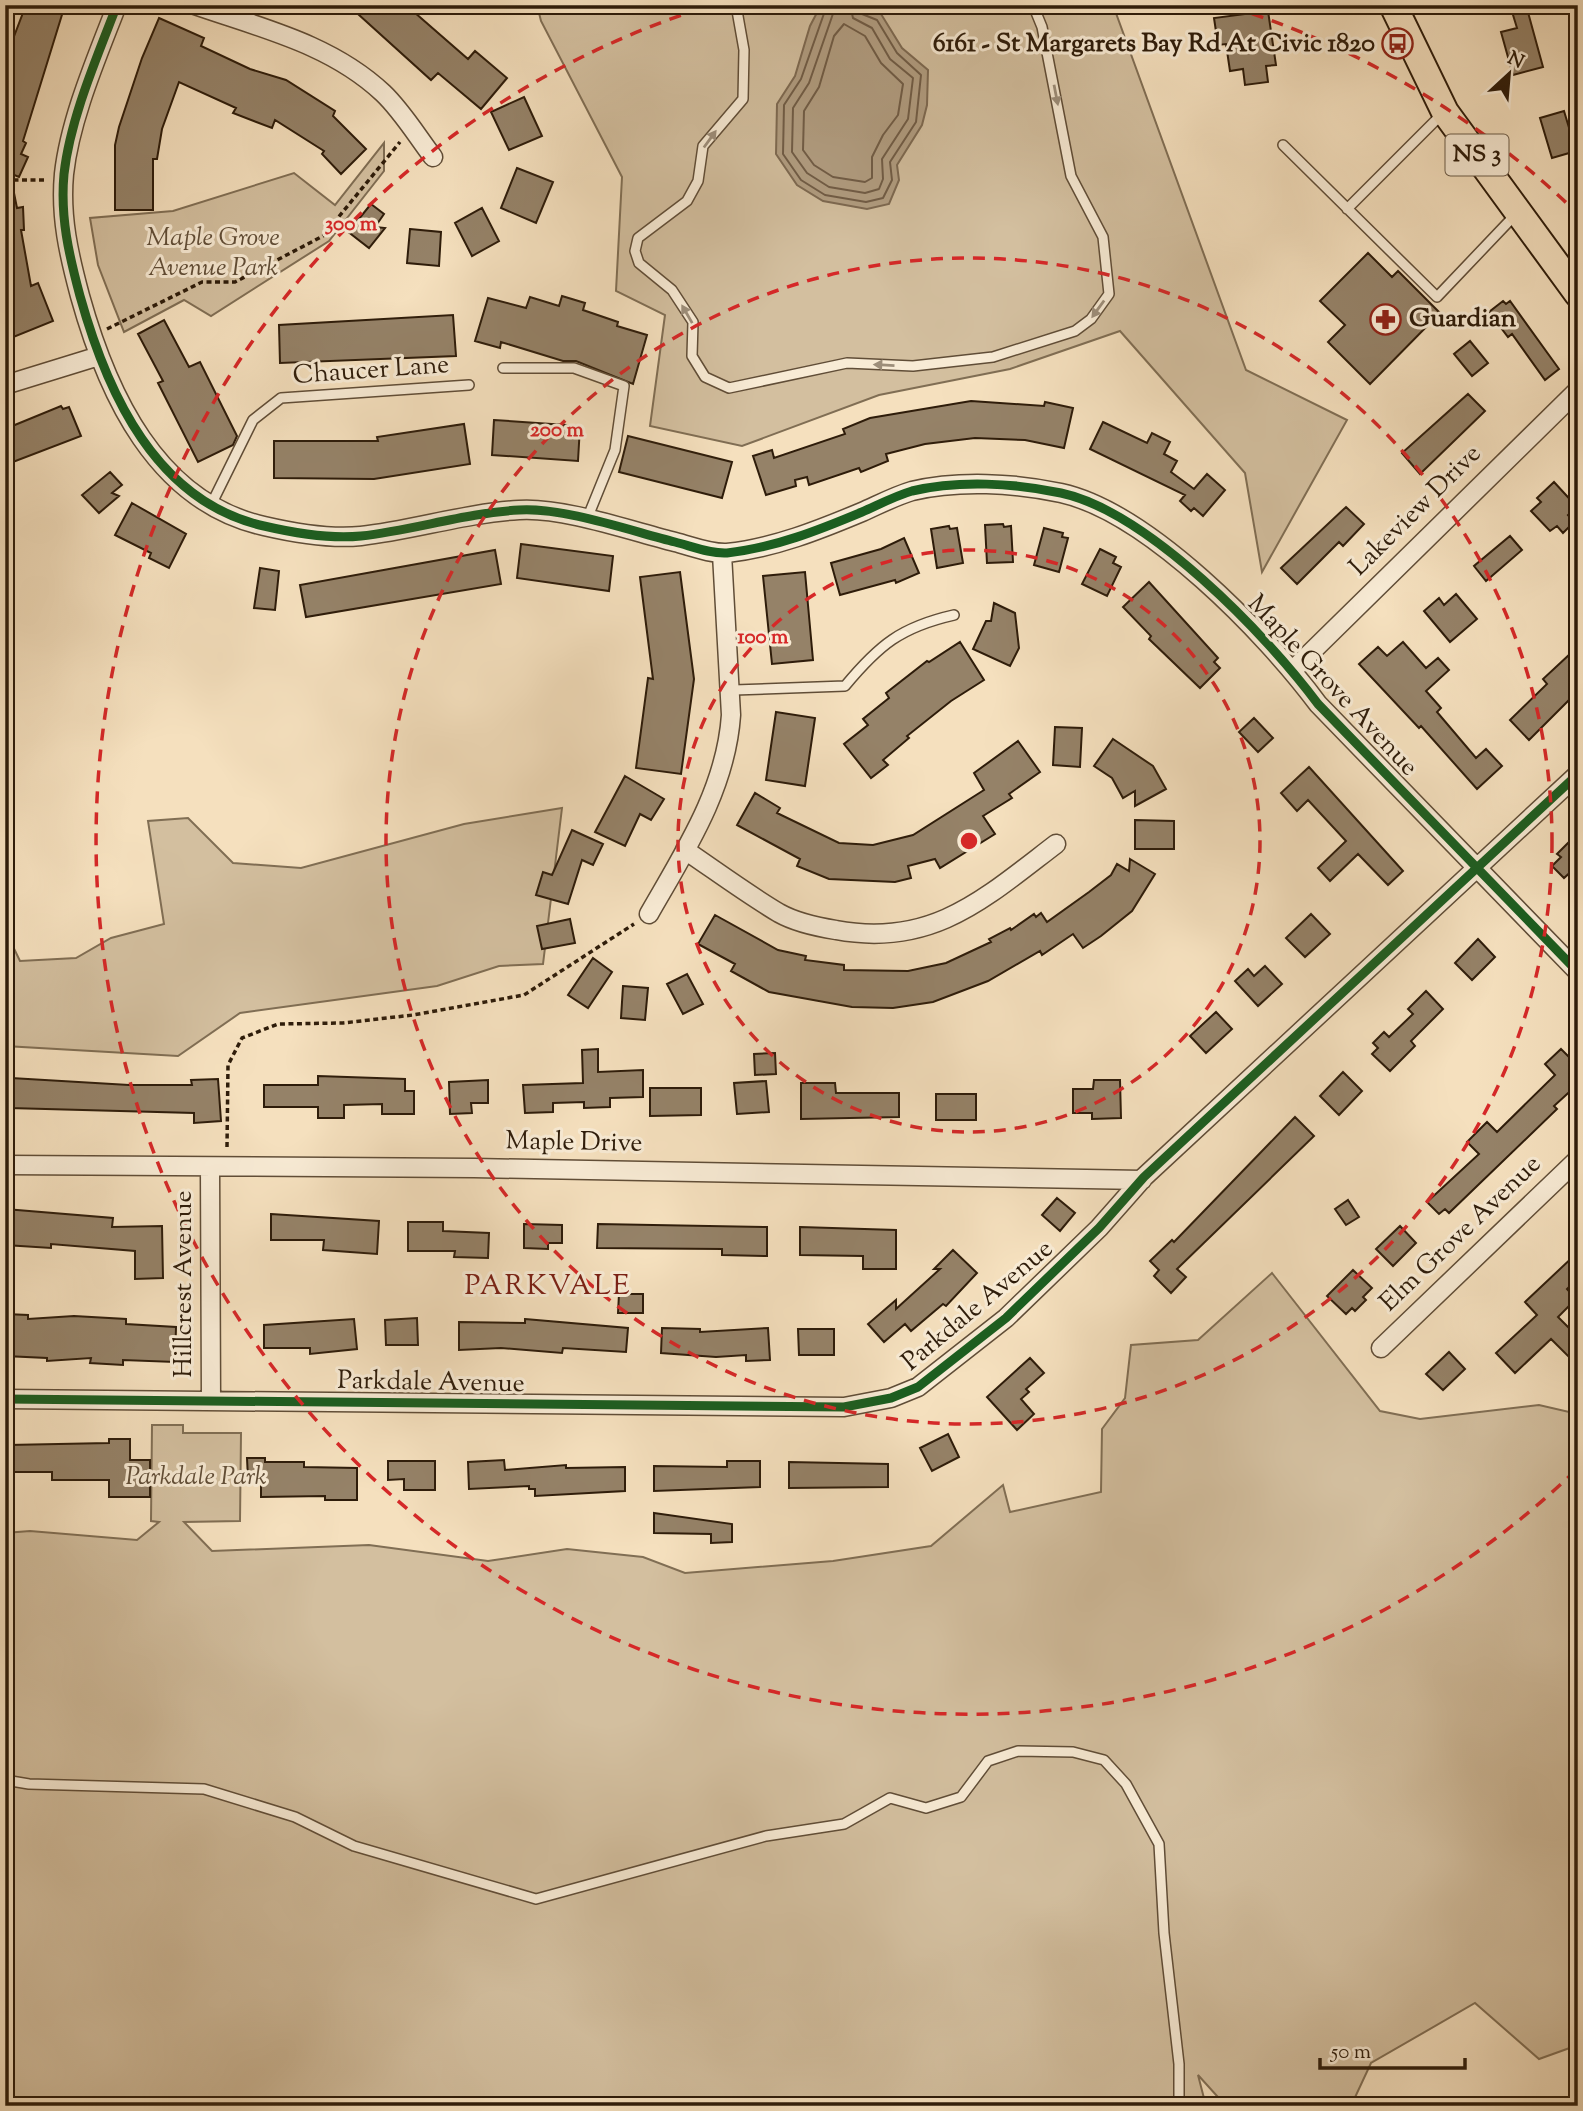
<svg xmlns="http://www.w3.org/2000/svg" width="1583" height="2111" font-family="'Sorts Mill Goudy',serif">
<style>
.green{fill:#d3bf9f;stroke:#806e54;stroke-width:2}
.water{fill:#b19d81;stroke:#7d6951;stroke-width:2}
.lines{fill:none;stroke-linecap:round;stroke-linejoin:round}
.shore{stroke:#705c46;stroke-width:2}
.building{fill:#958268;stroke:#2e1c0a;stroke-width:2}
.service-casing{stroke:#604d37;stroke-width:12}
.minor-casing{stroke:#604d37;stroke-width:21}
.primary-casing{stroke:#2e1c0a;stroke-width:30}
.path{stroke:#2e1c0a;stroke-width:3.5;stroke-dasharray:5 3.5;stroke-linecap:butt}
.service{stroke:#f8ebd5;stroke-width:9}
.minor{stroke:#f8ebd5;stroke-width:18}
.primary{stroke:#f5e0be;stroke-width:26}
.cycleway-casing{stroke:#f8ebd5;stroke-width:13}
.cycleway{stroke:#1b5e20;stroke-width:9}
.oneway{fill:#9d8e7a}
.ring{fill:none;stroke:#d62828;stroke-width:3.5;stroke-dasharray:12 9}
.labels{text-anchor:middle;dominant-baseline:central;stroke-width:6;stroke-linejoin:round;paint-order:stroke}
.shield{fill:#f8ebd5;stroke:#6b5a47;stroke-width:2}
.shield-label{font-size:24px;font-weight:bold;fill:#2e1c0a}
.poi-label{font-size:26px;font-weight:bold;fill:#2e1c0a;stroke:#f8ebd5;text-anchor:end}
.park-label{font-size:26px;font-style:italic;fill:#604d37;stroke:#f8ebd5}
.street-label{font-size:26px;fill:#2e1c0a;stroke:#f8ebd5}
.neighbourhood-label{font-size:28px;letter-spacing:2px;fill:#7a1f14;stroke:#f8ebd5}
.centre{fill:#d62828;stroke:#f8ebd5;stroke-width:3.5}
.ring-label{font-size:21px;text-anchor:middle;font-weight:bold;fill:#d62828;stroke:#f8ebd5;stroke-width:6;stroke-linejoin:round;paint-order:stroke}
</style>
<rect width="100%" height="100%" fill="#f5e0be"/>
<filter id="stains"><feTurbulence type="fractalNoise" baseFrequency=".00286" numOctaves="4"/><feColorMatrix values="0 0 0 0 .2 0 0 0 0 .09 0 0 0 0 .02 0 0 0 .5 -.17"/></filter>
<radialGradient id="worn" r=".72"><stop offset=".6" stop-color="#630" stop-opacity="0"/><stop offset="1" stop-color="#630" stop-opacity=".3"/></radialGradient>
<!-- green -->
<path class="green" d="M537,5H1113L1246,370L1347,420L1262,572L1245,473L1120,331L1010,369L879,395L742,446L650,426L665,315L616,291L622,177L541,21Z
M384,143V171L329,241L211,316L184,300L124,332L98,265L90,218L173,211L294,173L335,205Z
M562,808L543,964L499,966L437,986L240,1013L178,1056L5,1046V930L20,961L76,958L111,938L164,924L148,821L188,818L233,863L301,868L464,824Z
M1272,1273L1380,1411L1420,1419L1539,1405L1578,1414V2045L1539,2059L1475,2003L1371,2063L1351,2106H1226L1198,2075L1206,2106H5V1533L30,1531L137,1540L159,1522L151,1521L152,1425H183V1433H241L240,1521L184,1522L212,1551L369,1545L488,1561L567,1549L643,1557L685,1573L833,1561L931,1546L1003,1485L1010,1512L1101,1492L1102,1429L1125,1398L1131,1345L1198,1340Z"/>
<!-- water -->
<path class="water" d="M821,5H858L881,14L902,48L928,70L927,105L922,125L897,165L899,180L889,204L867,209L823,201L797,185L776,154L777,104L795,76L810,26Z"/>
<g class="lines">
<!-- shore -->
<path class="shore" d="M827,5L801,79L784,105L783,154L801,180L825,195L866,202L883,198L892,180L890,162L916,122L921,75L897,53L877,20L862,14L859,5
M836,5L809,83L793,108L792,152L807,173L829,187L865,193L879,189L883,179L882,159L908,119L913,78L890,59L872,28L853,18L850,5
M844,24L865,36L881,63L903,84L898,115L883,135L872,157V178L865,182L833,177L814,165L803,150L804,111L819,87L834,36Z"/>
</g>
<!-- building -->
<path class="building" d="M26,5H65L23,141L26,143L21,154L28,157L19,177L12,174L6,188H13L17,208L23,207L24,230H21L31,286L38,283L53,321L11,338L5,322V60Z
M348,5H406L468,59L475,51L507,78L481,109L438,73L431,80Z
M1510,5H1526L1543,67L1513,75L1501,32L1517,28Z
M1268,11L1276,65L1266,66L1268,82L1245,85L1243,69L1230,71L1226,44L1218,45L1214,18Z
M159,18L204,38L201,46L250,69L286,80L335,111L333,116L366,149L341,174L322,154L324,151L275,120L272,128L233,113L236,108L179,82L162,129L157,159H153V210H115V145L119,127L142,58Z
M524,97L542,136L509,150L491,112Z
M1564,111L1576,151L1552,158L1540,118Z
M517,168L553,182L536,223L501,208Z
M371,204L384,214L375,227L385,228L369,248L338,224L354,225Z
M482,208L499,241L472,256L455,223Z
M410,229L441,232L439,266L407,263Z
M1368,253L1392,277L1398,271L1440,313L1370,384L1328,342L1345,325L1320,301Z
M562,296L585,303L583,310L618,322L617,326L647,335L633,384L576,361H563L501,342L500,348L475,341L488,298L526,308L530,297L559,306Z
M1503,301L1506,304L1510,301L1559,369L1545,380L1512,334L1508,337L1489,312Z
M453,315L456,356L280,363L279,325Z
M164,320L189,367L200,362L237,436L233,445L198,462L158,383L163,381L138,334Z
M1470,341L1488,363L1472,376L1454,354Z
M1468,394L1485,411L1420,474L1402,453Z
M971,401L1044,406L1045,402L1073,408L1064,448L1025,440L975,438L925,444L886,454L888,461L861,472L859,468L809,485L807,477L795,480L796,486L766,495L753,456L772,450L774,458L845,434L843,429L870,418Z
M61,406L63,409L69,407L81,436L5,465V429Z
M494,420L580,426L578,461L492,455Z
M1103,422L1147,443L1152,433L1170,442L1164,454L1177,461L1171,472L1194,489L1207,474L1225,490L1203,516L1194,508L1191,511L1180,501L1185,495L1090,449Z
M464,424L470,464L374,479L274,478V441H378L377,437Z
M628,436L732,462L722,498L619,472Z
M110,472L122,485L112,493L119,496L99,513L82,495Z
M1554,482L1577,507L1568,515L1574,522L1563,533L1557,526L1550,531L1531,511L1541,502L1537,498Z
M132,503L186,534L169,568L149,558L151,553L115,535Z
M1346,507L1364,524L1343,546L1339,542L1297,584L1281,568Z
M1003,524L1004,527L1011,526L1013,562L987,563L985,525Z
M949,526L950,529L957,528L963,563L937,568L931,529Z
M1044,528L1063,533L1062,537L1068,538L1059,572L1034,565Z
M1510,536L1522,550L1486,581L1474,566Z
M904,538L919,573L896,583L895,580L840,595L831,563L881,549Z
M521,544L613,556L609,591L517,578Z
M1100,549L1116,557L1113,563L1121,567L1107,596L1082,584Z
M495,550L501,584L306,617L300,585Z
M260,568L279,571L275,610L254,608Z
M680,572L694,679L681,774L636,768L648,678L653,679L640,577Z
M805,572L813,660L772,664L763,576Z
M1149,582L1218,658L1214,662L1220,668L1200,688L1149,639L1151,636L1123,607Z
M1456,594L1477,619L1450,642L1424,611L1439,598L1444,605Z
M994,603L1015,613L1019,648L1010,666L973,649L986,621H991Z
M960,642L984,680L951,701L907,736L909,738L883,760L888,765L871,778L844,744L868,725L863,719L889,698L886,693L927,661L929,662Z
M1403,642L1426,668L1438,658L1449,670L1426,691L1441,708L1437,712L1476,758L1486,749L1502,766L1477,789L1421,726L1419,728L1359,664L1378,647L1387,656Z
M1570,654L1578,662V691L1529,740L1510,720L1547,684L1543,679Z
M776,712L815,718L805,786L766,780Z
M1254,718L1273,738L1258,752L1239,732Z
M1055,727L1082,728L1080,767L1053,765Z
M1113,739L1153,766L1166,789L1135,806V791L1123,798L1112,778L1094,766Z
M1018,741L1040,772L1009,794L1012,798L983,816L995,834L940,868L935,859L908,866L911,878L895,882L829,879L797,866L800,859L737,825L755,793L780,808L777,813L839,843L873,845L913,835L984,790L974,773Z
M1309,767L1403,871L1388,885L1358,854L1330,881L1318,868L1346,841L1308,800L1297,811L1281,793Z
M625,776L664,799L651,820L640,814L625,846L595,832Z
M1135,820L1174,821V849H1135Z
M572,830L603,844L593,865L582,860L568,904L536,895L543,872L552,875Z
M1578,833V873L1574,869L1564,878L1552,866L1561,857L1557,854Z
M1130,859L1155,874L1132,911L1101,936L1083,948L1073,934L1042,955L1040,951L988,981L933,1002L893,1008L852,1007L769,992L731,971L735,964L698,944L715,915L778,950L806,956L805,960L844,965V970L908,971L946,963L991,942L989,939L1010,928L1011,930L1034,914L1036,917L1041,913L1047,922L1089,892L1111,875L1117,864L1129,871Z
M1311,914L1330,934L1305,957L1286,938Z
M570,919L575,943L542,949L537,926Z
M1478,939L1495,957L1472,980L1455,963Z
M593,958L612,972L588,1008L568,995Z
M1265,966L1282,984L1258,1006L1235,981L1248,969L1254,976Z
M687,974L703,1004L683,1014L667,984Z
M623,986L648,988L645,1020L621,1018Z
M1426,991L1443,1009L1411,1041L1415,1046L1390,1071L1372,1054L1378,1048L1373,1043L1384,1032L1389,1037L1413,1014L1408,1009Z
M1216,1012L1232,1029L1206,1053L1190,1036Z
M598,1049V1072L643,1070V1097L610,1098V1107L584,1108V1102L553,1103V1112L525,1113L523,1085L583,1083L582,1050Z
M1561,1049L1578,1066V1084L1554,1106L1557,1109L1449,1213L1445,1209L1439,1214L1427,1202L1479,1154L1467,1142L1487,1122L1497,1132L1555,1075L1545,1064Z
M775,1053L776,1074L755,1075L754,1054Z
M1343,1072L1362,1091L1339,1115L1320,1096Z
M318,1076L405,1079V1091H414V1114H382V1104L344,1105V1118H318V1107H264V1085H318Z
M11,1078L129,1085H192L191,1080L218,1079L221,1121L194,1123V1113L9,1108Z
M488,1080V1103H471L472,1113L450,1114L449,1082Z
M1094,1080H1120L1121,1118L1092,1119V1113H1073V1089H1093Z
M766,1081L769,1112L737,1114L734,1083Z
M801,1083H835L836,1093H899V1117L801,1119Z
M650,1088H701V1115L650,1116Z
M936,1094H976V1120H936Z
M1295,1117L1314,1136L1177,1269L1186,1277L1171,1293L1154,1276L1159,1270L1150,1261L1172,1240L1174,1242Z
M1057,1198L1075,1213L1060,1231L1042,1215Z
M1348,1200L1359,1217L1346,1225L1335,1209Z
M5,1209L113,1218L112,1227L162,1226L163,1278L135,1279V1251L51,1244V1248L5,1245Z
M271,1214L379,1221L377,1254L323,1250L324,1240H271Z
M408,1222H443V1231L489,1233L488,1258L454,1257L455,1251H408Z
M524,1224L562,1225V1243H548V1249L524,1248Z
M598,1224L767,1227V1256L722,1255V1249L597,1248Z
M1400,1226L1416,1243L1393,1266L1376,1249Z
M800,1227L896,1230V1269H863V1256L800,1255Z
M953,1250L977,1273L946,1306L943,1304L911,1331L905,1324L884,1342L868,1324L896,1300V1309L940,1269H934Z
M1578,1252V1278L1567,1289L1576,1299L1558,1317L1578,1337V1349L1569,1357L1551,1339L1515,1373L1496,1353L1537,1315L1525,1302Z
M1353,1270L1372,1288L1363,1297L1366,1300L1355,1311L1352,1308L1346,1314L1327,1296Z
M619,1294H643V1313H618Z
M5,1314L28,1315V1319L74,1316L126,1319V1324L176,1327L175,1362L123,1360V1365L90,1363L91,1358L47,1361V1358L5,1356Z
M417,1318L418,1345H386L385,1320Z
M354,1319L357,1349L310,1354V1348H264V1325Z
M525,1319L628,1328L626,1352L563,1348L562,1353L501,1348L459,1350V1322L525,1323Z
M662,1328L700,1329V1332L768,1328L770,1360L746,1361V1355L716,1357L661,1353Z
M798,1329H834V1355H799Z
M1449,1352L1465,1369L1443,1390L1426,1374Z
M1030,1358L1044,1373L1026,1389L1029,1392L1021,1399L1034,1414L1017,1430L987,1397Z
M948,1434L959,1457L932,1471L920,1448Z
M109,1439H130V1460H150V1497H109V1480H52V1472H8V1445L109,1443Z
M247,1458H265V1462H304V1467L357,1468V1500H325V1496L261,1497V1479H248Z
M504,1460L505,1470L566,1465V1468L625,1467V1491L535,1496V1489H529V1486L469,1489L468,1462Z
M388,1461H435V1490H404V1479L388,1480Z
M727,1461H760V1487L654,1491V1466L727,1467Z
M789,1462L888,1464V1487L789,1488Z
M654,1513L732,1524V1542L711,1543V1534L654,1533Z"/>
<g class="lines">
<defs>
<path id="service" d="M736,5L744,50L743,99L703,146L698,181L687,201L638,238L635,251L639,263L672,290L693,322L692,356L705,377L729,388L847,363L913,366L993,357L1075,331L1091,319L1109,294L1103,237L1071,176L1042,27L1033,5
M1283,145L1437,297L1516,214
M1347,209L1443,113
M503,368H574L624,386L615,450L587,519
M211,505L253,420L281,398L469,385
M730,686L734,690L845,686C879,645 901,627 954,615
M5,1780L29,1784L204,1789L295,1817L354,1846L536,1899L766,1836L844,1824L890,1798L926,1808L961,1797L988,1761L1018,1751L1073,1752L1104,1760L1126,1784L1159,1844L1164,1933L1179,2064V2106"/>
<path id="minor" d="M117,5C97,57 70,119 64,174C60,217 69,255 80,296C107,393 156,502 264,526C294,533 332,539 361,536C414,530 466,513 519,510C563,507 631,531 675,542C691,546 710,554 727,553C774,548 819,530 862,512C878,505 895,496 912,491C958,480 1015,483 1061,493C1148,512 1266,634 1318,704L1578,972
M195,5C261,28 331,44 383,93C402,111 417,136 433,157
M5,385L99,356
M1293,670L1578,390
M685,850C716,871 747,894 779,913C795,922 817,927 836,930C932,948 984,899 1056,844
M649,914C685,851 726,789 731,715L722,554
M5,1165L474,1168L1142,1180
M210,1167L211,1401
M1381,1348L1578,1159
M5,1399L844,1407L891,1398L918,1387L1006,1318L1099,1228L1144,1177L1578,774"/>
<path id="primary" d="M1393,5L1445,112L1578,294"/>
</defs>
<!-- service casing -->
<use href="#service" class="service-casing"/>
<!-- minor casing -->
<use href="#minor" class="minor-casing"/>
<!-- primary casing -->
<use href="#primary" class="primary-casing"/>
<!-- path -->
<path class="path" d="M5,180H45
M107,329L202,282H235L323,236L400,142
M227,1147L228,1065L242,1038L278,1024L343,1023L413,1015L524,995L634,924"/>
<!-- service -->
<use href="#service" class="service"/>
<!-- minor -->
<use href="#minor" class="minor"/>
<!-- primary -->
<use href="#primary" class="primary"/>
<defs>
<path id="cycleway" d="M117,5C97,57 70,119 64,174C60,217 69,255 80,296C107,393 156,502 264,526C294,533 332,539 361,536C414,530 466,513 519,510C563,507 631,531 675,542C691,546 710,554 727,553C774,548 819,530 862,512C878,505 895,496 912,491C958,480 1015,483 1061,493C1148,512 1266,634 1318,704L1578,972
M5,1399L844,1407L891,1398L918,1387L1006,1318L1099,1228L1144,1177L1578,774"/>
</defs>
<!-- cycleway casing -->
<use href="#cycleway" class="cycleway-casing"/>
<!-- cycleway -->
<use href="#cycleway" class="cycleway"/>
</g>
<!-- one-way arrows -->
<defs><path id="oneway-solid" d="M-6-.8H1V-3.2L6.5 0L1 3.2V.8H-6Z" transform="scale(1.75)"/></defs>
<g class="oneway">
<use href="#oneway-solid" transform="translate(1056 95) rotate(79)"/>
<use href="#oneway-solid" transform="translate(710 139) rotate(-54)"/>
<use href="#oneway-solid" transform="translate(1098 309) rotate(126)"/>
<use href="#oneway-solid" transform="translate(687 314) rotate(-120)"/>
<use href="#oneway-solid" transform="translate(884 365) rotate(-177)"/>
</g>
<!-- distance rings -->
<g class="ring">
<circle cx="969" cy="841" r="291"/>
<circle cx="969" cy="841" r="583"/>
<path d="M1576 1470A874 874 0 1 1 706 7M1232 7A874 874 0 0 1 1576 212"/>
</g>
<!-- icons -->
<defs>
<symbol id="bus-ring" viewBox="-11 -11 22 22"><circle r="9.5" fill="#f8ebd5" stroke="#8f2418" stroke-width="1.5"/><path d="M-5-6H5V4H4V6H2V4H-2V6H-4V4H-5ZM-3.5-4V0h7V-4ZM-3.5 1.2v1.5H-2V1.2ZM2 1.2v1.5H3.5V1.2Z" fill="#8f2418"/></symbol>
<symbol id="pharmacy-ring" viewBox="-11 -11 22 22"><circle r="9.5" fill="#f8ebd5" stroke="#8f2418" stroke-width="1.5"/><path d="M-2-6h4v4h4v4h-4v4h-4v-4h-4v-4h4Z" fill="#8f2418"/></symbol>
</defs>
<g fill-rule="evenodd">
<use href="#bus-ring" x="1380" y="26" width="35" height="35"/>
<use href="#pharmacy-ring" x="1368" y="302" width="35" height="35"/>
</g>
<g class="labels">
<!-- shield labels -->
<rect class="shield" x="1445.5" y="134.5" width="63" height="41" rx="5"/>
<g class="shield-label">
<text x="1477" y="155">NS 3</text>
</g>
<!-- poi labels -->
<g class="poi-label">
<text x="1375" y="44">6161 - St Margarets Bay Rd At Civic 1820</text>
<text x="1409" y="319" text-anchor="start">Guardian</text>
</g>
<!-- park labels -->
<g class="park-label">
<text x="213" y="238">Maple Grove<tspan x="213" dy="30">Avenue Park</tspan></text>
<text x="196" y="1477">Parkdale Park</text>
</g>
<!-- street labels -->
<g class="street-label">
<text transform="translate(371 371) rotate(-4)">Chaucer Lane</text>
<text transform="translate(1416 511) rotate(-45)">Lakeview Drive</text>
<text transform="translate(1332 686) rotate(47)">Maple Grove Avenue</text>
<text transform="translate(574 1143) rotate(1)">Maple Drive</text>
<text transform="translate(1461 1234) rotate(-44)">Elm Grove Avenue</text>
<text transform="translate(184 1284) rotate(-90)">Hillcrest Avenue</text>
<text transform="translate(978 1306) rotate(-40)">Parkdale Avenue</text>
<text transform="translate(431 1383) rotate(1)">Parkdale Avenue</text>
</g>
<!-- neighbourhood labels -->
<g class="neighbourhood-label">
<text x="548" y="1287">PARKVALE</text>
</g>
</g>
<circle cx="969" cy="841" r="10" class="centre"/>
<g class="ring-label">
<text x="351" y="230">300 m</text>
<text x="557" y="436">200 m</text>
<text x="763" y="643">100 m</text>
</g>
<!-- margin -->
<rect width="1583" height="2111" fill="none" stroke="#f5e0be" stroke-width="28"/>
<rect x="7" y="7" width="1569" height="2097" fill="none" stroke="#2e1c0a" stroke-width="3.5"/>
<rect x="14" y="14" width="1555" height="2083" fill="none" stroke="#2e1c0a" stroke-width="2"/>
<!-- north arrow -->
<g transform="translate(1509 74) rotate(26)" stroke="#f8ebd5" stroke-width="5" paint-order="stroke">
<path d="M0-5L12 26L0 18L-12 26Z" fill="#2e1c0a"/>
<text y="-10" font-size="19" font-weight="bold" text-anchor="middle" fill="#2e1c0a">N</text>
</g>
<!-- scale -->
<path d="M1320 2058v10h145v-10" fill="none" stroke="#2e1c0a" stroke-width="3.5"/>
<text x="1331" y="2058" font-size="21" fill="#2e1c0a" stroke="#f8ebd5" stroke-width="5" paint-order="stroke">50 m</text>
<rect width="100%" height="100%" filter="url(#stains)"/>
<rect width="100%" height="100%" fill="url(#worn)"/>
</svg>
